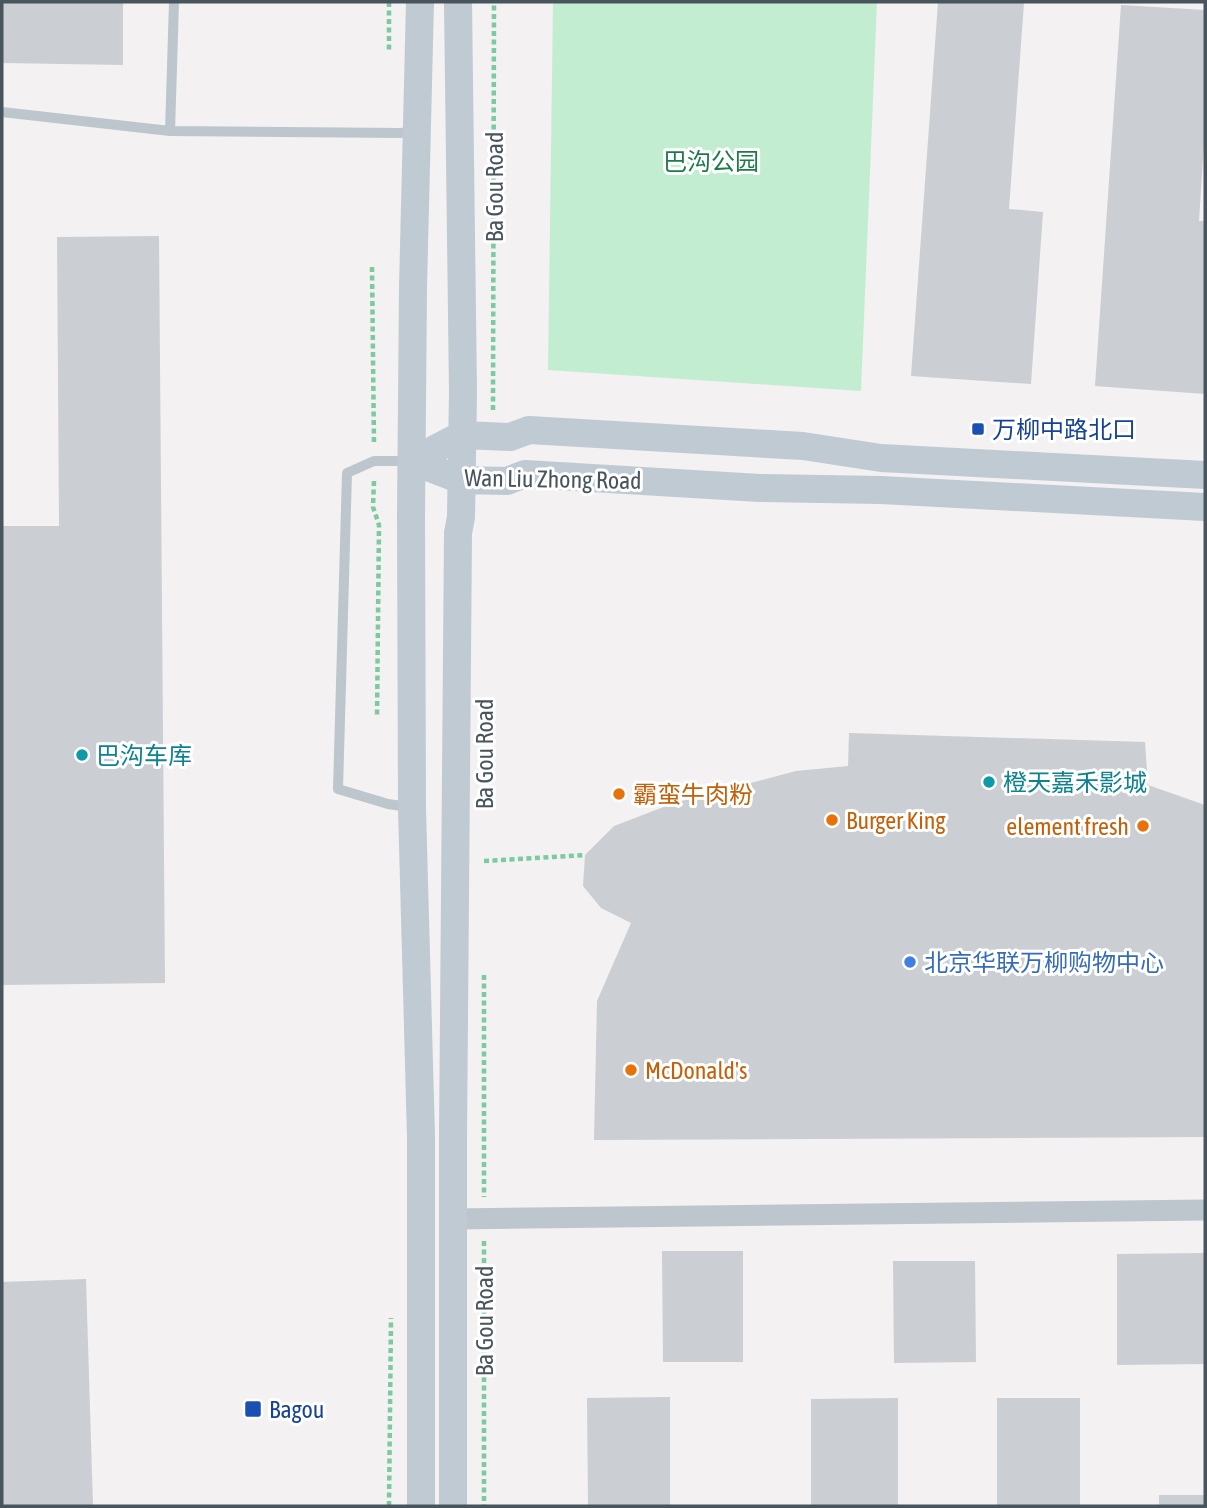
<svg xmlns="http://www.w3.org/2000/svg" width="1207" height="1508" font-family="'Asap Condensed','Noto Sans SC',sans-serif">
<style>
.green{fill:#c2edd0}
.building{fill:#cbced3}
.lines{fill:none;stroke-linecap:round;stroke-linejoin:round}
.path{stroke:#7cca9f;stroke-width:4.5;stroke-dasharray:5 3.5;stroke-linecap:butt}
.lane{stroke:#bdc6cc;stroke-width:10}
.street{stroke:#bdc6cc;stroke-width:21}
.secondary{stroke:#bfcad3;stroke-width:28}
.transit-dot{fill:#1a4fb4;stroke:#fff;stroke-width:2.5}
.culture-dot{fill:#0f9aa8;stroke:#fff;stroke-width:2.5}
.food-dot{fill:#e8710a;stroke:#fff;stroke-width:2.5}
.shop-dot{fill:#3f7fe0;stroke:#fff;stroke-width:2.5}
.labels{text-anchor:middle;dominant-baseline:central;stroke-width:6;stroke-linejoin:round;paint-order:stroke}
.park-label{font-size:24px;fill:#1c7c47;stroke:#fff}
.street-label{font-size:24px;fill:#49555d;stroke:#fff}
.transit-label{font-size:24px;fill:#164399;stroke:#fff;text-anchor:start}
.culture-label{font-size:24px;fill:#0d838f;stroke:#fff;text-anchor:start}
.food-label{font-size:24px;fill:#c56008;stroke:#fff;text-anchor:start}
.shop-label{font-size:24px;fill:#366cbe;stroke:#fff;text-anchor:start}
</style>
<rect width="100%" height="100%" fill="#f3f1f1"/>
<!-- green -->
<path class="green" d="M553,2H877L861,391L548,370Z"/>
<!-- building -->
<path class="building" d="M2,2H123V65L2,63Z
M938,2L1024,3L1009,209L1043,212L1031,384L911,376Z
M1121,5L1205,10V127L1199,221H1205V394L1095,386Z
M159,236L165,983L2,985V526H59L57,237Z
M849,733L1145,742L1148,785L1205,805V1137L594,1140L597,1001L631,923L601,908L583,886L585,855L614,826L674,803L796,771L848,766Z
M662,1251H743V1362H663Z
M1204,1253L1205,1364L1117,1365V1254Z
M893,1261H975L976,1362L894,1363Z
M86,1279L93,1506H2V1282Z
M670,1397V1506H588L587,1398Z
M898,1398V1506H811V1399Z
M997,1398H1080V1506H997Z
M1159,1495H1205V1506H1159Z"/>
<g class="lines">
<!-- path -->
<path class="path" d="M389,2V53
M372,267L374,445
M493,410L494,2
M374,481L373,507L379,525L377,718
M484,861L585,855
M484,975V1197
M484,1241V1506
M389,1506L391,1318"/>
<!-- lane -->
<path class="lane" d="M2,112L170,131L401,133L414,130
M170,131L174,2
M409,807L388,804L338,789L347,473L374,461H410"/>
<!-- street -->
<path class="street" d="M453,1219L1205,1210"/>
<!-- secondary -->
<path class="secondary" d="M420,2L413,288L411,517L412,808L421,1137V1506
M412,461L462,435L510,437L529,430L803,446L881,458L1205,475
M412,461L461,480L507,481L525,474L760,488L881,490L1205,507
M453,1506V1138L458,533L461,517L463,392L458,2"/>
</g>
<!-- markers -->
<g class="transit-dot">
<rect x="971" y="422" width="14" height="14" rx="3.5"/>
<rect x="244" y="1400" width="18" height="18" rx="3.5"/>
</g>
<g class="culture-dot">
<circle cx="82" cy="755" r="7"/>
<circle cx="989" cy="782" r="7"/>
</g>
<g class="food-dot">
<circle cx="619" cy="794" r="7"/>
<circle cx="832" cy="820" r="7"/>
<circle cx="1143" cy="826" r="7"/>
<circle cx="631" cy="1070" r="7"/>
</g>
<circle class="shop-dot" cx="910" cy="962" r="7"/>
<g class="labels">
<!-- park labels -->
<g class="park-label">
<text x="711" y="161">巴沟公园</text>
</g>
<!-- street labels -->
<g class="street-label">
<text transform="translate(494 187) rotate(-90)">Ba Gou Road</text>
<text transform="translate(553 479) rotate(1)">Wan Liu Zhong Road</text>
<text transform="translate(484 754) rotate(-90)">Ba Gou Road</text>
<text transform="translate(484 1321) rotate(-90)">Ba Gou Road</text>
</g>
<!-- transit labels -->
<g class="transit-label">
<text x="992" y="429">万柳中路北口</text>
<text x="269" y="1409">Bagou</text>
</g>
<!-- culture labels -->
<g class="culture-label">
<text x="96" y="755">巴沟车库</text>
<text x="1003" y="782">橙天嘉禾影城</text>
</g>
<!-- food labels -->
<g class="food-label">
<text x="633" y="794">霸蛮牛肉粉</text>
<text x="846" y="820">Burger King</text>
<text x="1129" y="826" text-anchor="end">element fresh</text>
<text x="645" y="1070">McDonald's</text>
</g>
<!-- shop labels -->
<g class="shop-label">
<text x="924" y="962">北京华联万柳购物中心</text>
</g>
</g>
<!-- border -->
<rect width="1207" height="1508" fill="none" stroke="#49555d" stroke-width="7"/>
</svg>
